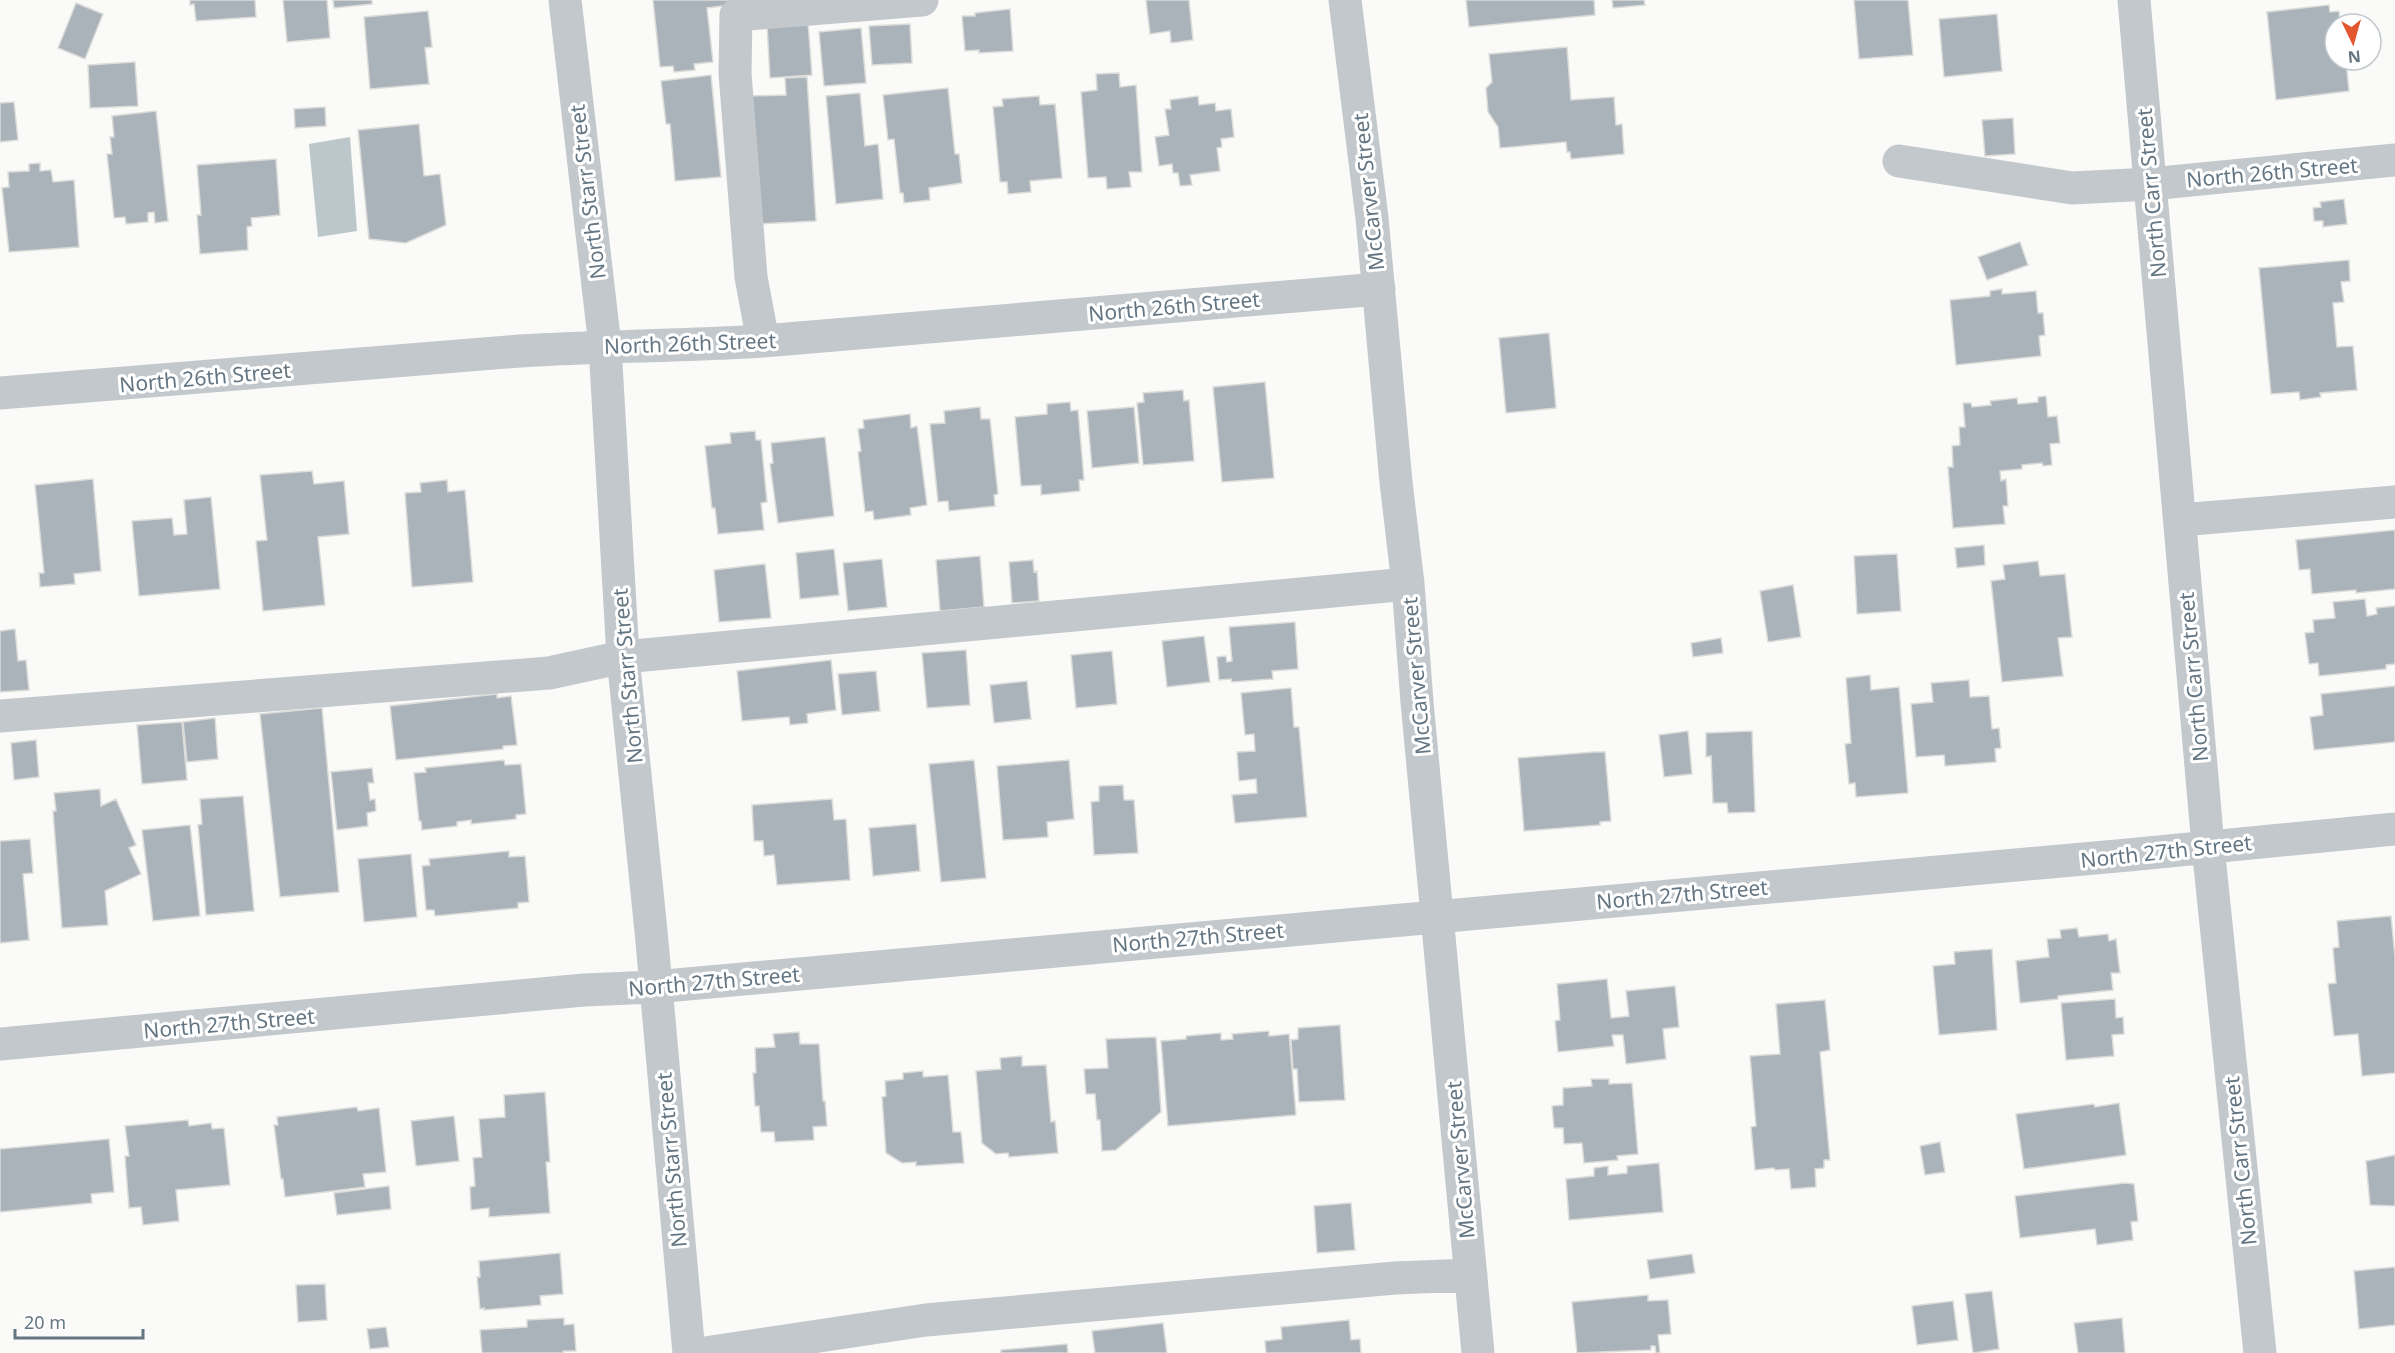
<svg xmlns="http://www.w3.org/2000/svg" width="2395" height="1353" font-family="'Noto Sans',sans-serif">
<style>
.water{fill:#bbc7cb}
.building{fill:#aab3b9;stroke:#dcdcda;stroke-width:1.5}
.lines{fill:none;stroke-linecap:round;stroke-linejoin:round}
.minor{stroke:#c3c8cc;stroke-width:33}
.labels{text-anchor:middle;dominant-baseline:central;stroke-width:6;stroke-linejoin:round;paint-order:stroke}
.street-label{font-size:21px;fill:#657683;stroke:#fff}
</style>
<rect width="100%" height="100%" fill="#fafaf8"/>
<!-- water -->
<path class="water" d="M350,137L357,231L318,237L309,144Z"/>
<!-- building -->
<path class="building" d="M190,0H255L256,17L196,21L194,4L190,5Z
M283,0H327L330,38L287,42Z
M333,0H372V4L334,8Z
M653,0H729L730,5L707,8L713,62L694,64L695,70L674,72L673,66L660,67Z
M1146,0H1189L1193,40L1171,43L1170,31L1150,34Z
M1466,0H1594L1595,15L1469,27Z
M1612,0H1644L1645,5L1613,8Z
M1854,0H1908L1913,55L1859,59Z
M76,3L103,14L85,59L58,48Z
M2329,5L2330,12L2339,11L2340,24H2335V60H2346L2349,91L2276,100L2267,12Z
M1010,9L1013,51L979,53V50L965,51L962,16H975V13Z
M428,11L432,47L425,48L429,84L370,89L364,17Z
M1997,14L2002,71L1944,77L1939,19Z
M808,22L812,75L770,78L767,25Z
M910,24L912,63L872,65L869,26Z
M861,28L866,83L824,86L819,32Z
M1567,47L1571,100L1614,97L1616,125L1622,124L1624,154L1571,159L1570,152H1567L1566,142L1500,148L1498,127L1488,112L1486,88L1492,82L1489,54Z
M135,62L138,106L90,108L88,65Z
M1119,73L1120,87L1136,85L1142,172H1129L1131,187L1107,189L1106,177L1088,178L1081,92L1097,90L1096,74Z
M711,75L721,177L675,181L670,124H666L661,81Z
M807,77L816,221L755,224L750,96L786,95L785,78Z
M948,88L955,154H959L962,183L929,188L930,200L904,203L903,193H900L894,139L888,140L883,95Z
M860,93L865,146L878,144L883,199L836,204L826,96Z
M1039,96L1040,105L1055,104L1062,178L1030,181L1031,192L1008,194L1007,182H1000L993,107L1003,106L1002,99Z
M1198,96L1199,105L1215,103L1216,111L1231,109L1234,137L1221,139L1222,147L1217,148L1220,171L1190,175L1192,185L1180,186L1178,173H1173L1172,164L1159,166L1155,137L1169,135L1165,109H1171L1170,100Z
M14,102L18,140L0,142V103Z
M325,107L326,126L295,128L294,109Z
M156,111L168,221L155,223L154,212L148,213V222L126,224L125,217L114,218L107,154H112L110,137H114L112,116Z
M2013,118L2015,154L1985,156L1982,120Z
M419,124L424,176L440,174L446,225L406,243L369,239L358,130Z
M276,159L280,215L251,218L252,226L247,227L248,250L200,254L197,215H201L197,165Z
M40,163V171L51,170L53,182L74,180L79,247L9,252L2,188L9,187L8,172L29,171V164Z
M2344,199L2347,224L2323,227V221H2314L2313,208L2321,207L2320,202Z
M2020,242L2028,265L1987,280L1978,257Z
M2349,260L2350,281L2341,282L2344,302L2333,303L2337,347L2353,346L2357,390L2320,393L2321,397L2300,400L2299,392L2271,394L2259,268Z
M2002,289V294L2036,291L2038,313H2043L2045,335L2039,336L2041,356L1956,365L1950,300L1990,296V291Z
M1549,333L1556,408L1506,413L1499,338Z
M1265,382L1274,478L1222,482L1213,387Z
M1183,390L1184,401L1189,400L1194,461L1143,465L1137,403L1144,402L1143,393Z
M2046,396L2048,417L2057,416L2060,443L2050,444L2052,465L2043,466L2042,463L2022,465V469L2000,471L2001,481L2006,479L2008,506H2003L2005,524L1953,528L1948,467H1953L1952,446L1960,445L1959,427H1965L1963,403H1971L1972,407L1991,405L1990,401L2017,398L2018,404L2038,402V397Z
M1070,402L1071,411L1078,410L1084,480H1079L1080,491L1041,495V485L1021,486L1015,417L1047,414V404Z
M980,407L981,419H990L998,494L994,495L995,506L949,511L948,501L938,502L930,424L945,423L944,411Z
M1134,407L1139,463L1092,468L1087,411Z
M910,414L911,428L917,426L927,505L910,508L911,515L874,520L873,511L865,512L858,452L861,451L858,429L864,428L863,420Z
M755,431L756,440H761L767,502L761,503L764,530L718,534L715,508H712L705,446L731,443L730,433Z
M825,437L834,516L778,523L770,464L773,463L771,443Z
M312,471L314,484L344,481L349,534L318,537L325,605L263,611L256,541L267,540L260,475Z
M93,479L101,571L74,574L75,584L40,587L39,573H44L35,485Z
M447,480L448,492L465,490L473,582L412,587L405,493L421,492L420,483Z
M211,497L220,589L139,596L132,521L172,518L174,535L187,534L184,500Z
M2395,530V589L2356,593V590L2312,594L2310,569L2299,570L2296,540Z
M1984,545L1985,565L1957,568L1955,548Z
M834,549L839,595L800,599L796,553Z
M1897,554L1901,611L1857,614L1854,556Z
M980,556L984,607L940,611L936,560Z
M882,559L887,607L848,611L843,563Z
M1033,560L1034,572L1037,571L1039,601L1012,603L1009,562Z
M2038,561L2040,576L2065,574L2072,637L2058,638L2063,676L2002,682L1991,581L2005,579L2003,565Z
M765,564L771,618L719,622L714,570Z
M1793,585L1801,637L1768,642L1760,591Z
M2365,599L2367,616L2377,614L2376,608L2395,606V664L2386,665V669L2319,676L2318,663L2309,664L2305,633L2314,632L2313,620L2335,618L2333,602Z
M1295,622L1298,669L1272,671L1273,679L1232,682L1231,679L1219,680L1217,657L1226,656L1227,662L1232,661L1229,627Z
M15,629L18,661L26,660L29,690L0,692V631Z
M1204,636L1210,682L1167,687L1162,641Z
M1721,638L1723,653L1693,657L1691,643Z
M966,650L970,705L927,708L922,653Z
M1112,651L1117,704L1076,708L1071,655Z
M831,660L836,710L807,714L808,723L790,725L789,717L742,721L737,671Z
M876,671L880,711L842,715L838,674Z
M1870,675L1871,690L1899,687L1908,793L1856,797L1855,783L1849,784L1845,744L1851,743L1846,678Z
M1969,680L1970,697L1989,696L1992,729L1999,728L2001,748L1995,749L1996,762L1945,766L1944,755L1916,757L1911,704L1933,702L1931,683Z
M1027,681L1031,719L994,723L990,685Z
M2395,686V742L2314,750L2310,717L2323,715L2321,694Z
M1291,688L1294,727H1299L1307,817L1235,823L1232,795L1257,793L1256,779L1239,781L1237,752L1255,751L1254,734L1245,735L1241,693Z
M497,694V698L511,696L517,745L503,746V749L396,760L390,706Z
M322,708L339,892L280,897L260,714Z
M215,718L218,759L187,762L183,722Z
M182,722L187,780L142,784L137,725Z
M1688,731L1692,774L1664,777L1659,735Z
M1752,731L1755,812L1728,813L1727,803H1713L1711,756L1706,757V733Z
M36,740L39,777L14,780L11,743Z
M1594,752H1605L1611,821L1600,822V825L1524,831L1518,758Z
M504,760L505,765L521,764L526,814L516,815V819L471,824V820L457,822V826L422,830L421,821H419L414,773L426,772L425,768Z
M974,760L986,878L941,882L929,764Z
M1069,760L1074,819L1047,822L1048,837L1003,840L997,766Z
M372,768L374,783H368L370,800L375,799L376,811L367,813L368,826L337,830L331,772Z
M1123,785L1124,800H1134L1138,853L1094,855L1091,802L1099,801V786Z
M100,789L101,806L116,799L136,845L129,848L141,874L105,891L108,925L62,928L53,811H56L54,793Z
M243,796L254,911L206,915L198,825L202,824L200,799Z
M832,799L834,820L846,819L850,880L777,885L774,855L764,856L763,841H754L752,805Z
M916,824L920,871L873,876L869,828Z
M190,825L200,916L153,921L142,830Z
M30,839L33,873L23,874L29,940L0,943V841Z
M509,851V857L525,856L529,902L518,903V908L435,916L434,910H426L422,866L430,865L429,859Z
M411,854L417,917L364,922L358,859Z
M2391,916L2395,957V1073L2362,1076L2358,1034L2334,1036L2328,984L2336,983L2333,948L2339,947L2337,921Z
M2077,928L2079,937L2108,934L2109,941L2116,939L2120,973H2111L2113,990L2058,996V999L2020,1003L2016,961L2049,957L2047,939L2061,938L2060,930Z
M1992,949L1997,1030L1939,1035L1933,966L1955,964L1954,952Z
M1607,979L1611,1018L1629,1016L1626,991L1675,986L1679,1027L1663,1029L1666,1059L1626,1064L1623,1035H1612L1614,1046L1558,1052L1555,1021L1560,1020L1557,984Z
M2115,999L2116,1018L2123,1017L2124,1034L2112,1035L2114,1056L2066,1060L2061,1003Z
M1825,1000L1830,1050L1820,1052L1830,1160H1824V1168L1815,1169L1816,1187L1791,1189L1789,1169L1775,1170L1774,1168L1755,1170L1751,1127L1756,1126L1750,1056L1780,1054L1776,1004Z
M1340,1025L1345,1100L1299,1102L1297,1069H1293L1291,1040L1298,1039V1028Z
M1269,1031V1036L1289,1034L1296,1115L1168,1126L1161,1041L1186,1039V1036L1221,1033V1040L1233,1039L1232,1034Z
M799,1032L800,1044H819L823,1101H825L827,1126L813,1127L814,1140L775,1142L774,1132H761L759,1106H755L753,1073H756L755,1048L775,1047L773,1034Z
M1156,1037L1161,1112L1116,1150L1102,1151L1100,1120H1097L1095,1094H1086L1084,1069L1108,1068L1106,1039Z
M1022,1056V1066L1046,1065L1051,1122L1055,1121L1058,1153L1009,1157L1008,1153L996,1154L982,1143L976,1071L1001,1069L1000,1058Z
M923,1071V1077L948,1075L953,1132H961L964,1163L916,1166V1162L902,1163L886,1153L882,1097L886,1096L885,1081L903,1079V1073Z
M1591,1079H1609V1084L1632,1083L1638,1154L1617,1156L1618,1160L1584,1163L1582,1143L1564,1144L1563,1128H1554L1552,1106L1563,1105V1088L1592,1086Z
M545,1092L550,1162H546L550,1213L489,1217V1208L471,1210L470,1187L475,1186L473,1158L482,1157L479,1119L505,1117L504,1095Z
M2119,1103L2126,1155L2024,1169L2016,1114L2094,1104L2095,1107Z
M357,1107L358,1111L379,1108L386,1172L363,1174L365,1187L285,1197L283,1179H281L274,1125H278L277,1117Z
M454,1116L459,1161L416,1166L411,1121Z
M188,1120L189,1126L211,1123L212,1129L224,1128L230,1185L176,1190L179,1221L143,1225L141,1207L129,1208L125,1156H129L125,1126Z
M109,1139L114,1192L91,1194L92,1203L0,1212V1149Z
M1940,1142L1945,1172L1925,1175L1920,1146Z
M2395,1155V1206L2370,1205L2366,1161Z
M1659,1163L1663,1212L1569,1220L1566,1179L1594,1176V1168L1608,1166V1175L1627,1173V1166Z
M2125,1183L2134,1184L2138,1221L2131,1222L2133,1240L2097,1245L2095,1229L2020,1238L2015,1196Z
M389,1186L391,1209L337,1215L334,1193Z
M1351,1203L1355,1250L1317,1253L1314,1206Z
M560,1253L563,1294L540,1296L541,1305L484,1310V1308L480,1309L477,1277H480L479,1261Z
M1692,1254L1695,1273L1650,1279L1647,1260Z
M2395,1267V1325L2359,1329L2354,1271Z
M325,1284L327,1320L298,1322L296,1285Z
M1992,1291L1999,1349L1973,1353L1965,1294Z
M1648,1295V1301L1668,1300L1671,1334L1658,1335L1660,1353H1656L1655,1346H1651V1350L1577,1353L1572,1302Z
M1953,1301L1958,1340L1917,1345L1912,1306Z
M564,1318V1325L574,1324L576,1351H563V1353H482L480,1330L527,1327V1320Z
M2122,1318L2125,1353H2078L2074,1323Z
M1349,1320L1351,1340L1360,1339L1361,1353H1266L1265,1341L1282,1339L1281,1327Z
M1163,1323L1167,1353H1095L1092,1331Z
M386,1327L389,1347L370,1349L367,1329Z
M1067,1344L1068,1353H1001V1350Z"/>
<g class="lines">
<!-- minor -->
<path class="minor" d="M565,0L605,346L623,657L651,931L689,1353
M1345,0L1372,218L1396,482L1408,584L1417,702L1478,1353
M2134,0L2208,846L2260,1353
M1899,161L2072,188L2150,184L2395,160
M763,341L751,277L735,73L736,15L922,0
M0,393L520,351C601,346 682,346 763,341L1379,289
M2180,520L2395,502
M0,716L549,673L623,657L1408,584
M0,1044L584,990L654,987L2128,855L2395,829
M705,1353L926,1320L1395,1278L1471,1275"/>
</g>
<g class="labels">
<!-- street labels -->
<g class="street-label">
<text transform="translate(2272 172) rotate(-5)">North 26th Street</text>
<text transform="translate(587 192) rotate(-97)">North Starr Street</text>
<text transform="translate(1368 192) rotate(-96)">McCarver Street</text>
<text transform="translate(2151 193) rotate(-95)">North Carr Street</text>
<text transform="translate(1174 306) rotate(-5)">North 26th Street</text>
<text transform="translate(690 343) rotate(-2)">North 26th Street</text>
<text transform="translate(205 377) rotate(-5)">North 26th Street</text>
<text transform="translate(627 676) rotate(-95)">North Starr Street</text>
<text transform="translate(1416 676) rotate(-95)">McCarver Street</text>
<text transform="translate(2193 677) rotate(-95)">North Carr Street</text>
<text transform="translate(2166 851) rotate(-6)">North 27th Street</text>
<text transform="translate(1682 894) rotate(-5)">North 27th Street</text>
<text transform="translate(1198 937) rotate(-5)">North 27th Street</text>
<text transform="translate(714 981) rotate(-5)">North 27th Street</text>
<text transform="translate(229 1023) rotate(-5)">North 27th Street</text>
<text transform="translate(671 1160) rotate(-95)">North Starr Street</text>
<text transform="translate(1460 1160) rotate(-95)">McCarver Street</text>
<text transform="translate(2240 1161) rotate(-96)">North Carr Street</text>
</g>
</g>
<!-- north arrow -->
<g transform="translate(2353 42) rotate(175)"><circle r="28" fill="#ffffff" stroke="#c1c8cd" stroke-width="1.5"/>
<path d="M0-4.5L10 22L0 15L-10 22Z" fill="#e4572e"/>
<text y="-9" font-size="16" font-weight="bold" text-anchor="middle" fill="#657683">N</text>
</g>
<!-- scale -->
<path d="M15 1329v9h128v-9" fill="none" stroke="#657683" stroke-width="3"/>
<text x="24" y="1329" font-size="18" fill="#657683" stroke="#ffffff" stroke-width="4.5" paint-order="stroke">20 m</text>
</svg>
